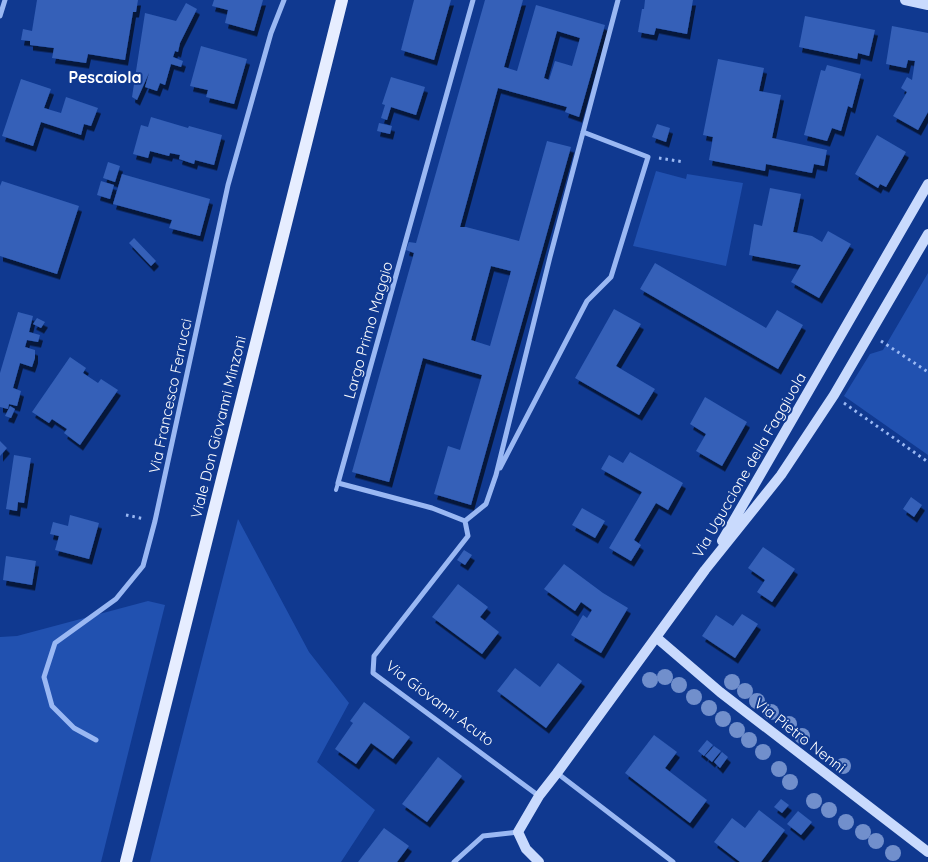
<svg xmlns="http://www.w3.org/2000/svg" width="928" height="862" font-family="Quicksand,sans-serif">
<style>
.green{fill:#2151b0}
.building{fill:#3460b8;fill-rule:evenodd;filter:url(#shadow)}
.lines{fill:none;stroke-linecap:round;stroke-linejoin:round}
.path{stroke:#9ab8f3;stroke-width:3;stroke-dasharray:2.5 4;stroke-linecap:butt}
.lane{stroke:#9ab8f3;stroke-width:4}
.street{stroke:#9ab8f3;stroke-width:5}
.secondary{stroke:#c9dafd;stroke-width:10}
.primary{stroke:#e6edff;stroke-width:12}
.tree{fill:#718fcc}
.labels{text-anchor:middle;dominant-baseline:central;stroke-width:4;stroke-linejoin:round;paint-order:stroke}
.street-label{font-size:15px;fill:#fff;stroke:#103990}
.neighbourhood-label{font-size:16px;font-weight:bold;fill:#fff;stroke:#103990}
</style>
<defs>
<filter id="shadow"><feDropShadow dx="3" dy="5.5" stdDeviation="0" flood-color="#0009"/></filter>
</defs>
<rect width="100%" height="100%" fill="#103990"/>
<!-- green -->
<path class="green" d="M656,171L686,179L687,174L743,183L726,266L633,246Z
M928,273V455L844,396L870,354L883,350Z
M238,519L309,652L349,703L317,762L375,810L341,862H150Z
M148,601L165,605L101,862H0V637L17,636Z"/>
<!-- building -->
<path class="building" d="M37,0H138L136,12H133L125,60L88,54L86,63L52,58L54,48L30,45V41L21,40L23,29L32,31Z
M214,0H263L254,31L225,23L228,10L212,6Z
M414,0H451L434,60L401,50Z
M485,0H523L504,67L517,71L536,5L605,25L579,117L565,112L567,107L498,88L460,227H466L519,241L547,141L571,147L471,505L434,494L448,446L460,450L482,375L423,358L389,482L352,472L414,253L406,250L409,242L416,243ZM557,31L580,38L572,66L555,61L549,80L544,78ZM491,266L511,271L490,346L471,340Z
M645,0H693L687,34L656,28L654,35L638,32L642,9H644Z
M186,3L197,9L180,43L178,52L175,51L173,57L183,61L181,67L171,64L165,85L160,83L157,91L145,87L149,73L137,100L132,97L145,13L176,21Z
M805,16L875,30L869,56L858,53L857,59L799,47Z
M892,26L928,33V112L918,130L893,116L907,92L901,88L907,77L912,80L915,61L908,60L906,68L886,64Z
M201,46L247,59L234,104L206,97L208,90L190,86Z
M718,59L764,68L759,91L781,95L772,138L827,150L824,166L814,164L812,173L766,164L765,171L709,160L713,137L703,135Z
M827,65L861,74L852,108L848,106L841,131L832,128L827,141L804,135L821,70L825,71Z
M391,77L425,87L416,115L391,107L387,120L381,118L385,105L382,104Z
M21,79L51,89L44,108L61,113L66,97L98,108L91,126L84,124L81,135L41,122L33,146L2,136Z
M151,117L188,128L189,126L222,135L214,165L195,160L194,164L179,159L180,155L170,153L169,156L150,151L148,158L133,154L141,125L148,127Z
M379,123L392,126L390,134L377,131Z
M657,124L670,128L666,142L652,137Z
M877,135L906,152L886,187L880,184L878,188L855,174Z
M108,162L120,166L115,182L103,178Z
M122,174L210,199L200,236L169,228L172,220L113,204Z
M2,181L79,206L57,274L0,256V186Z
M101,181L114,185L110,199L97,195Z
M770,188L801,194L793,232L812,236L822,242L828,231L851,244L819,298L791,282L801,265L749,255L754,224L762,226Z
M134,238L156,261L151,266L129,243Z
M655,263L766,328L777,310L803,325L778,369L640,289Z
M614,309L641,324L616,366L655,389L639,415L575,378Z
M18,312L33,316L29,332L40,335L38,342L27,340L25,347L35,350V358L32,367L20,363L13,388L21,391L17,406L9,404L8,409L0,407V373Z
M37,318L45,322L41,328L33,324Z
M70,357L86,368L83,373L98,383L101,379L118,390L80,445L64,433L67,429L52,419L49,423L32,412Z
M705,397L747,422L722,466L696,451L706,434L690,424Z
M10,406L15,409L11,418L5,416Z
M0,441L7,448L0,456Z
M630,452L683,483L668,510L656,503L634,540L641,545L631,561L609,548L642,492L601,469L609,455L623,463Z
M14,455L31,458L24,503L18,502L17,511L6,509Z
M911,497L922,505L914,517L903,509Z
M582,508L605,521L595,538L572,525Z
M70,515L99,523L89,559L55,550L59,536L50,534L53,522L68,526Z
M763,547L795,569L772,602L757,592L765,580L748,568Z
M464,550L472,555L465,565L457,560Z
M6,556L36,561L32,585L3,580Z
M564,564L603,593L628,608L601,653L571,635L583,615L587,618L592,610L581,602L575,611L544,589Z
M458,584L488,607L480,617L499,632L482,654L432,617Z
M742,614L758,624L735,658L702,636L716,615L733,626Z
M558,663L582,681L546,728L497,691L515,668L540,687Z
M364,702L410,737L393,759L371,743L356,764L335,749L353,723L350,721Z
M654,735L677,752L665,768L707,800L690,823L625,773Z
M707,740L713,745L704,756L698,751Z
M714,746L721,751L712,762L705,756Z
M722,752L728,757L720,768L714,762Z
M438,757L462,776L427,822L402,804Z
M781,799L789,805L782,813L774,807Z
M759,810L785,830L761,862H740L714,842L732,818L745,828Z
M798,811L812,822L801,835L787,824Z
M384,828L409,846L397,862H358Z"/>
<g class="lines">
<!-- path -->
<path class="path" d="M659,158L684,162
M881,341L928,372
M844,403L928,462
M126,515L145,519"/>
<!-- lane -->
<path class="lane" d="M336,490L338,483"/>
<!-- street -->
<path class="street" d="M0,16L5,0
M500,468L587,301L611,277L648,157L583,132
M465,521L432,508L338,483L473,0
M465,521L486,504L496,475L550,257L618,0
M465,521L468,536L374,656L373,673L539,796
M96,740L74,728L52,706L44,677L55,643L116,599L143,566L155,521L228,185L271,33L284,0
M557,773L673,862
M454,862L483,836L518,832"/>
<!-- secondary -->
<path class="secondary" d="M905,0L928,5
M722,541L928,184
M657,638L720,692L928,852
M539,862L526,849L518,832L539,796L557,773L705,570L781,475L834,395L928,234"/>
<!-- primary -->
<path class="primary" d="M126,862L342,0"/>
</g>
<!-- trees -->
<g class="tree">
<circle cx="665" cy="677" r="8"/>
<circle cx="650" cy="680" r="8"/>
<circle cx="732" cy="682" r="8"/>
<circle cx="679" cy="685" r="8"/>
<circle cx="745" cy="691" r="8"/>
<circle cx="694" cy="697" r="8"/>
<circle cx="757" cy="701" r="8"/>
<circle cx="709" cy="708" r="8"/>
<circle cx="771" cy="712" r="8"/>
<circle cx="723" cy="719" r="8"/>
<circle cx="789" cy="724" r="8"/>
<circle cx="737" cy="730" r="8"/>
<circle cx="802" cy="736" r="8"/>
<circle cx="749" cy="740" r="8"/>
<circle cx="763" cy="752" r="8"/>
<circle cx="843" cy="766" r="8"/>
<circle cx="779" cy="769" r="8"/>
<circle cx="790" cy="782" r="8"/>
<circle cx="814" cy="801" r="8"/>
<circle cx="829" cy="810" r="8"/>
<circle cx="846" cy="822" r="8"/>
<circle cx="863" cy="832" r="8"/>
<circle cx="876" cy="841" r="8"/>
<circle cx="893" cy="853" r="8"/>
</g>
<g class="labels">
<!-- street labels -->
<g class="street-label">
<text transform="translate(368 330) rotate(-74)">Largo Primo Maggio</text>
<text transform="translate(170 396) rotate(-78)">Via Francesco Ferrucci</text>
<text transform="translate(218 427) rotate(-76)">Viale Don Giovanni Minzoni</text>
<text transform="translate(749 465) rotate(-60)">Via Uguccione della Faggiuola</text>
<text transform="translate(440 703) rotate(37)">Via Giovanni Acuto</text>
<text transform="translate(800 735) rotate(38)">Via Pietro Nenni</text>
</g>
<!-- neighbourhood labels -->
<g class="neighbourhood-label">
<text x="105" y="77">Pescaiola</text>
</g>
</g>
</svg>
